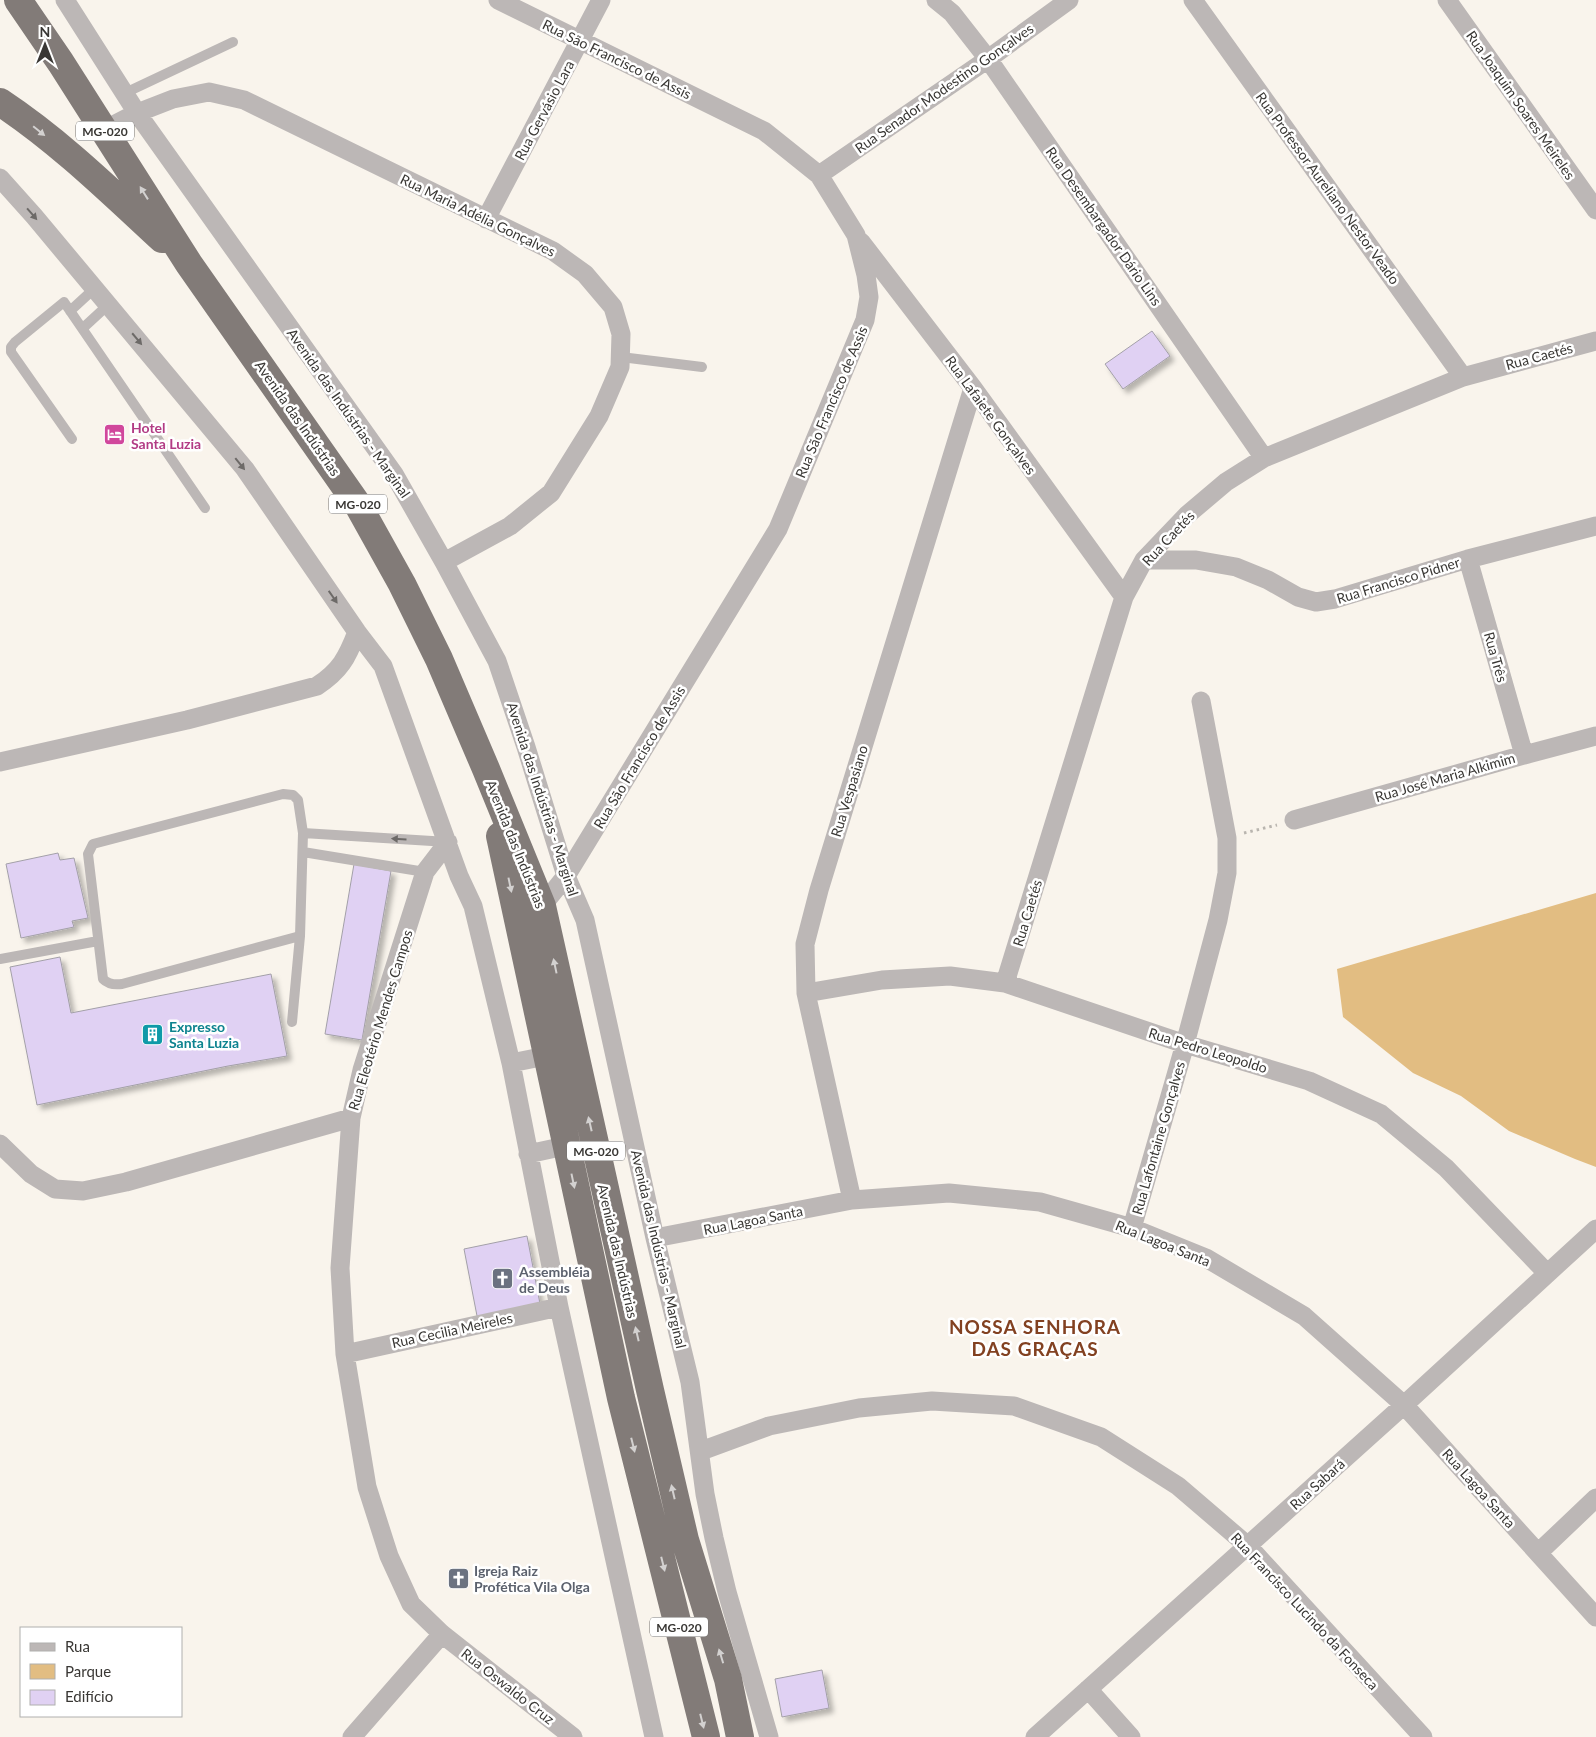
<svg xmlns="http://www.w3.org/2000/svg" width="1596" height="1737" font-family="Lato,sans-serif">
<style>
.green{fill:#e2bd82}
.building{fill:#e0d1f3;stroke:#a3a0a8;filter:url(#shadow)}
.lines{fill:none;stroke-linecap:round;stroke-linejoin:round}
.path{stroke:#b9b5af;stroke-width:3;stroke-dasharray:2.5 4;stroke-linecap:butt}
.service{stroke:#bcb7b6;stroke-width:10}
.minor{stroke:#bcb7b6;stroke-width:19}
.trunk{stroke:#827b78;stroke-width:28}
.oneway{fill:#d3d1d0}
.oneway2{fill:#6d6a68}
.labels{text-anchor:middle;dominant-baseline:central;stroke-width:5;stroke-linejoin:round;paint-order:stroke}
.shield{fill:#fff;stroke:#747371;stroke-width:1}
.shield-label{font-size:12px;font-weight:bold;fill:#393734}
.street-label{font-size:14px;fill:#393734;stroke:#fff}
.hotel-label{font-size:14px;font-weight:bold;fill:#b23c85;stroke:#fff;text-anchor:start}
.culture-label{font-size:14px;font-weight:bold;fill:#0d838f;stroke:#fff;text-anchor:start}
.worship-label{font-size:14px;font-weight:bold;fill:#5b616d;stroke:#fff;text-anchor:start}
.district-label{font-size:19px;font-weight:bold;letter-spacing:1px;fill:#824121;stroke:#fff}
</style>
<defs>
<filter id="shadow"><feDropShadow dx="4.5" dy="4.5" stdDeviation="2.5" flood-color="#0004"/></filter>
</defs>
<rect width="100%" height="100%" fill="#f9f4ec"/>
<!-- green -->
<path class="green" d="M1596,893V1167L1575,1159L1509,1131L1461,1096L1413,1073L1343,1017L1337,969Z"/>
<!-- building -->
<path class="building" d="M1152,331L1170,356L1123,389L1105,364Z
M58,853L60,860L74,858L88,918L72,921L74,927L21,938L6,864Z
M354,864L391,871L362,1040L325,1034Z
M60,957L71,1013L271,974L287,1056L228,1066L37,1105L10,967Z
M527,1236L541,1309L478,1321L464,1249Z
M822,1670L829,1708L782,1717L775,1679Z"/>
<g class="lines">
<!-- path -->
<path class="path" d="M1244,833L1277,825"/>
<!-- service -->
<path class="service" d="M125,93L233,42
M70,311L95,288
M83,328L108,305
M621,357L702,367
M72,439L11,352V347L15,342L64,302L205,508
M283,794L293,795L298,800L303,833L300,936L122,984C115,985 108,984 103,979L88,854L93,844Z
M303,833L448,842
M303,852L425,872
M0,959L98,941
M292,1022L300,936"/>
<!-- minor -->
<path class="minor" d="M65,0L137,113L394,474L444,562L497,661L526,747L566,876L585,920L655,1238L690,1382L705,1494L714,1538L727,1592L769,1737
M498,0L764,131L819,175L856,235L866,275L869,297L865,320L778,529L566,876L542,906
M936,0L952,13L988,59L1264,458
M1193,0L1463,377
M1447,0L1596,210
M104,130L137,113L173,99L209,92L244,100L553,251L585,274L613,307L621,334L620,367L599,416L551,493L510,526L444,562
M819,175L988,59L1069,0
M0,178L34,216L245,469L357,632L383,666L459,876L473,906L511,1063L559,1307L654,1737
M486,219L601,0
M861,242L973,388L1124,597
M1468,559L1524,755
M1144,560H1196L1236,567L1268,580L1298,597L1316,602L1335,599L1468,559L1596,526
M0,762L187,720L317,686C340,671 347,658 357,632
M1294,820L1524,755L1596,736
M448,842L425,872L362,1070L351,1118L340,1268L345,1354L367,1487L389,1556L411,1604L442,1634L573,1737
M1005,983L1124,597L1144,560L1187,515L1226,482L1264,458L1463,377L1596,341
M806,993L882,980L950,976L1005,983L1185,1044L1309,1081L1381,1114L1446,1168L1547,1273
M511,1063L546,1056
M0,1144L31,1174L55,1189L83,1191L126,1182L351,1118
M528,1154L565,1146
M852,1200L806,993L805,944L819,890L973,388
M1132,1228L1185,1044L1218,920L1227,873V838L1201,701
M655,1238L852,1200L949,1193L1040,1202L1132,1228L1206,1258L1304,1316L1404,1405L1596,1617
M345,1354L559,1307
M701,1451L769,1426L859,1408L932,1401L1014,1406L1101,1437L1178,1486L1248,1546L1423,1737
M1538,1553L1596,1498
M1088,1689L1131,1737
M352,1737L442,1634
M1035,1737L1404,1405L1596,1229"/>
<!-- trunk -->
<path class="trunk" d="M18,0L61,63L189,264L358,505L402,584L439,659L486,769L542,906L650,1390L685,1540L728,1679L740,1737
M0,102C59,141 110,191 162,239
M500,836L621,1398L706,1737"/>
</g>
<!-- one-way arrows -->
<defs><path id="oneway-solid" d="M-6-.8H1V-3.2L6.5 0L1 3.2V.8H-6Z" transform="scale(1.25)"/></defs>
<g class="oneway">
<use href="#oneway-solid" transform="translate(39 131) rotate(39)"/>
<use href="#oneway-solid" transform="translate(144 193) rotate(-122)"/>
<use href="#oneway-solid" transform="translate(510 885) rotate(78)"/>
<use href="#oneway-solid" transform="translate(555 966) rotate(-102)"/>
<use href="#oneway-solid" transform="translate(590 1124) rotate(-103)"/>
<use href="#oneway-solid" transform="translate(573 1181) rotate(78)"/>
<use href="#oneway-solid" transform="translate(637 1334) rotate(-103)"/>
<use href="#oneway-solid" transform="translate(633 1445) rotate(76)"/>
<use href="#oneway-solid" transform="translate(673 1492) rotate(-103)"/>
<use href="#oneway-solid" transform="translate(663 1564) rotate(76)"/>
<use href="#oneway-solid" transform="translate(721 1656) rotate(-107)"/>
<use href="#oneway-solid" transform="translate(702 1721) rotate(76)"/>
</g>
<g class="oneway2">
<use href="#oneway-solid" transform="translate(32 214) rotate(49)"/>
<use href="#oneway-solid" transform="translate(137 339) rotate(50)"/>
<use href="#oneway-solid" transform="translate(240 464) rotate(51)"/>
<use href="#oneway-solid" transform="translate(333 597) rotate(55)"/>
<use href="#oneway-solid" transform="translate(399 839) rotate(-177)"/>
</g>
<!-- icons -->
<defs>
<symbol id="hotel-square" viewBox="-11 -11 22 22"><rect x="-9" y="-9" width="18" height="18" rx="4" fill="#d1479c" stroke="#fff"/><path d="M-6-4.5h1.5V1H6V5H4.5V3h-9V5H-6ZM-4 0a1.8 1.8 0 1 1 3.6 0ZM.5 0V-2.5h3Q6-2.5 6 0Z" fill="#fff"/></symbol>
<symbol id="building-square" viewBox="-11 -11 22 22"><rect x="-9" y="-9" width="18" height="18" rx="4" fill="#0f9aa8" stroke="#fff"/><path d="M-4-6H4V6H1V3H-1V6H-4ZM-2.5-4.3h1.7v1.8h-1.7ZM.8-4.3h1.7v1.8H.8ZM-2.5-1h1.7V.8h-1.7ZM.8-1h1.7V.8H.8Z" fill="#fff"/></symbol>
<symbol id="church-square" viewBox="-11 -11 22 22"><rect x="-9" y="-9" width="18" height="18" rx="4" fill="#6b7280" stroke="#fff"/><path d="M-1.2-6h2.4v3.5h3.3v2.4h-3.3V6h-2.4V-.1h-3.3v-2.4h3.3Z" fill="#fff"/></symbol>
</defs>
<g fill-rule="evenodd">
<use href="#hotel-square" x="102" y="422" width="25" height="25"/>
<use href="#building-square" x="140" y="1022" width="25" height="25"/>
<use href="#church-square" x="490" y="1266" width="25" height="25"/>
<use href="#church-square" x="446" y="1566" width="25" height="25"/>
</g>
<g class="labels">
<!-- shield labels -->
<g class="shield">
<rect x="76" y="121.5" width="58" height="19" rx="4"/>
<rect x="329" y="494.5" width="58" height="19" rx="4"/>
<rect x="567" y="1141.5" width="58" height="19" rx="4"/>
<rect x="650" y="1617.5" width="58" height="19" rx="4"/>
</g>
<g class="shield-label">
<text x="105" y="131">MG-020</text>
<text x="358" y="504">MG-020</text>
<text x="596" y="1151">MG-020</text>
<text x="679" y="1627">MG-020</text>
</g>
<!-- street labels -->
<g class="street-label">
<text transform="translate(617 59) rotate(26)">Rua São Francisco de Assis</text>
<text transform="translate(944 88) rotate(-35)">Rua Senador Modestino Gonçalves</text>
<text transform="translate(1521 105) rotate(55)">Rua Joaquim Soares Meireles</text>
<text transform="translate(544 110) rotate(-62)">Rua Gervásio Lara</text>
<text transform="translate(1328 188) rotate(54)">Rua Professor Aureliano Nestor Veado</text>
<text transform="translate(478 215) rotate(26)">Rua Maria Adélia Gonçalves</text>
<text transform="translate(1104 226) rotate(55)">Rua Desembargador Dário Lins</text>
<text transform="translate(1539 356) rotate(-15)">Rua Caetés</text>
<text transform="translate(831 402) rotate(-67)">Rua São Francisco de Assis</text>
<text transform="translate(349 413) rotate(55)">Avenida das Indústrias - Marginal</text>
<text transform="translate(991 415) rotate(54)">Rua Lafaiete Gonçalves</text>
<text transform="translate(298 418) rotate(55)">Avenida das Indústrias</text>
<text transform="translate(1168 538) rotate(-47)">Rua Caetés</text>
<text transform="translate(1398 580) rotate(-17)">Rua Francisco Pidner</text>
<text transform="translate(1496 657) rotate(74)">Rua Três</text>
<text transform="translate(639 757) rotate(-59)">Rua São Francisco de Assis</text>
<text transform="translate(1445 777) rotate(-16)">Rua José Maria Alkimim</text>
<text transform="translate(849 791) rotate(-73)">Rua Vespasiano</text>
<text transform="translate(543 799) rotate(72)">Avenida das Indústrias - Marginal</text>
<text transform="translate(516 844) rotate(68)">Avenida das Indústrias</text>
<text transform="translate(1027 913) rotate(-73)">Rua Caetés</text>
<text transform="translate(380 1020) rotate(-73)">Rua Eleotério Mendes Campos</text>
<text transform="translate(1208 1050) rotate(17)">Rua Pedro Leopoldo</text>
<text transform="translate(1158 1138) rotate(-74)">Rua Lafontaine Gonçalves</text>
<text transform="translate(753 1220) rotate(-11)">Rua Lagoa Santa</text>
<text transform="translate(1163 1243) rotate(22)">Rua Lagoa Santa</text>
<text transform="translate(659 1249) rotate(77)">Avenida das Indústrias - Marginal</text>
<text transform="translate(618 1251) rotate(77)">Avenida das Indústrias</text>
<text transform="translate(452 1330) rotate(-12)">Rua Cecilia Meireles</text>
<text transform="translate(1317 1484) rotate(-42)">Rua Sabará</text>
<text transform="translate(1479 1488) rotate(48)">Rua Lagoa Santa</text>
<text transform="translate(1305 1611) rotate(47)">Rua Francisco Lucindo da Fonseca</text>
<text transform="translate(508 1686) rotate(38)">Rua Oswaldo Cruz</text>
</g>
<!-- hotel labels -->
<g class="hotel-label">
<text x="131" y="427">Hotel<tspan x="131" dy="16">Santa Luzia</tspan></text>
</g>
<!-- culture labels -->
<g class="culture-label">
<text x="169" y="1026">Expresso<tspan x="169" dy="16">Santa Luzia</tspan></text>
</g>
<!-- worship labels -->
<g class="worship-label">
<text x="519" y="1271">Assembléia<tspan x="519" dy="16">de Deus</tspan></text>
<text x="474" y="1570">Igreja Raiz<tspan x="474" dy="16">Profética Vila Olga</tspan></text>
</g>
<!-- district labels -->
<g class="district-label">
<text x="1035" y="1326">NOSSA SENHORA<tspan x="1035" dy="22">DAS GRAÇAS</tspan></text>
</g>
</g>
<!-- legend -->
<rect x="20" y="1627" width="162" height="90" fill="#ffffff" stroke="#b0afae"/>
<rect x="30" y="1643" width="25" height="8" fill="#bcb7b6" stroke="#b0afae"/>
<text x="65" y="1652" font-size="15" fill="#393734">Rua</text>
<rect x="30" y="1664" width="25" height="15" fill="#e2bd82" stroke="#b0afae"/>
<text x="65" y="1677" font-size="15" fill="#393734">Parque</text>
<rect x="30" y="1690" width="25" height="15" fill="#e0d1f3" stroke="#b0afae"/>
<text x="65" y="1702" font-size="15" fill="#393734">Edifício</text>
<!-- north arrow -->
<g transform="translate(45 45)" stroke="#ffffff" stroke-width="4" paint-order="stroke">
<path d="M0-4L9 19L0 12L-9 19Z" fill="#393734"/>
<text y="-8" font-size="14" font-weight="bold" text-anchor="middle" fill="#393734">N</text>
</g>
</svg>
